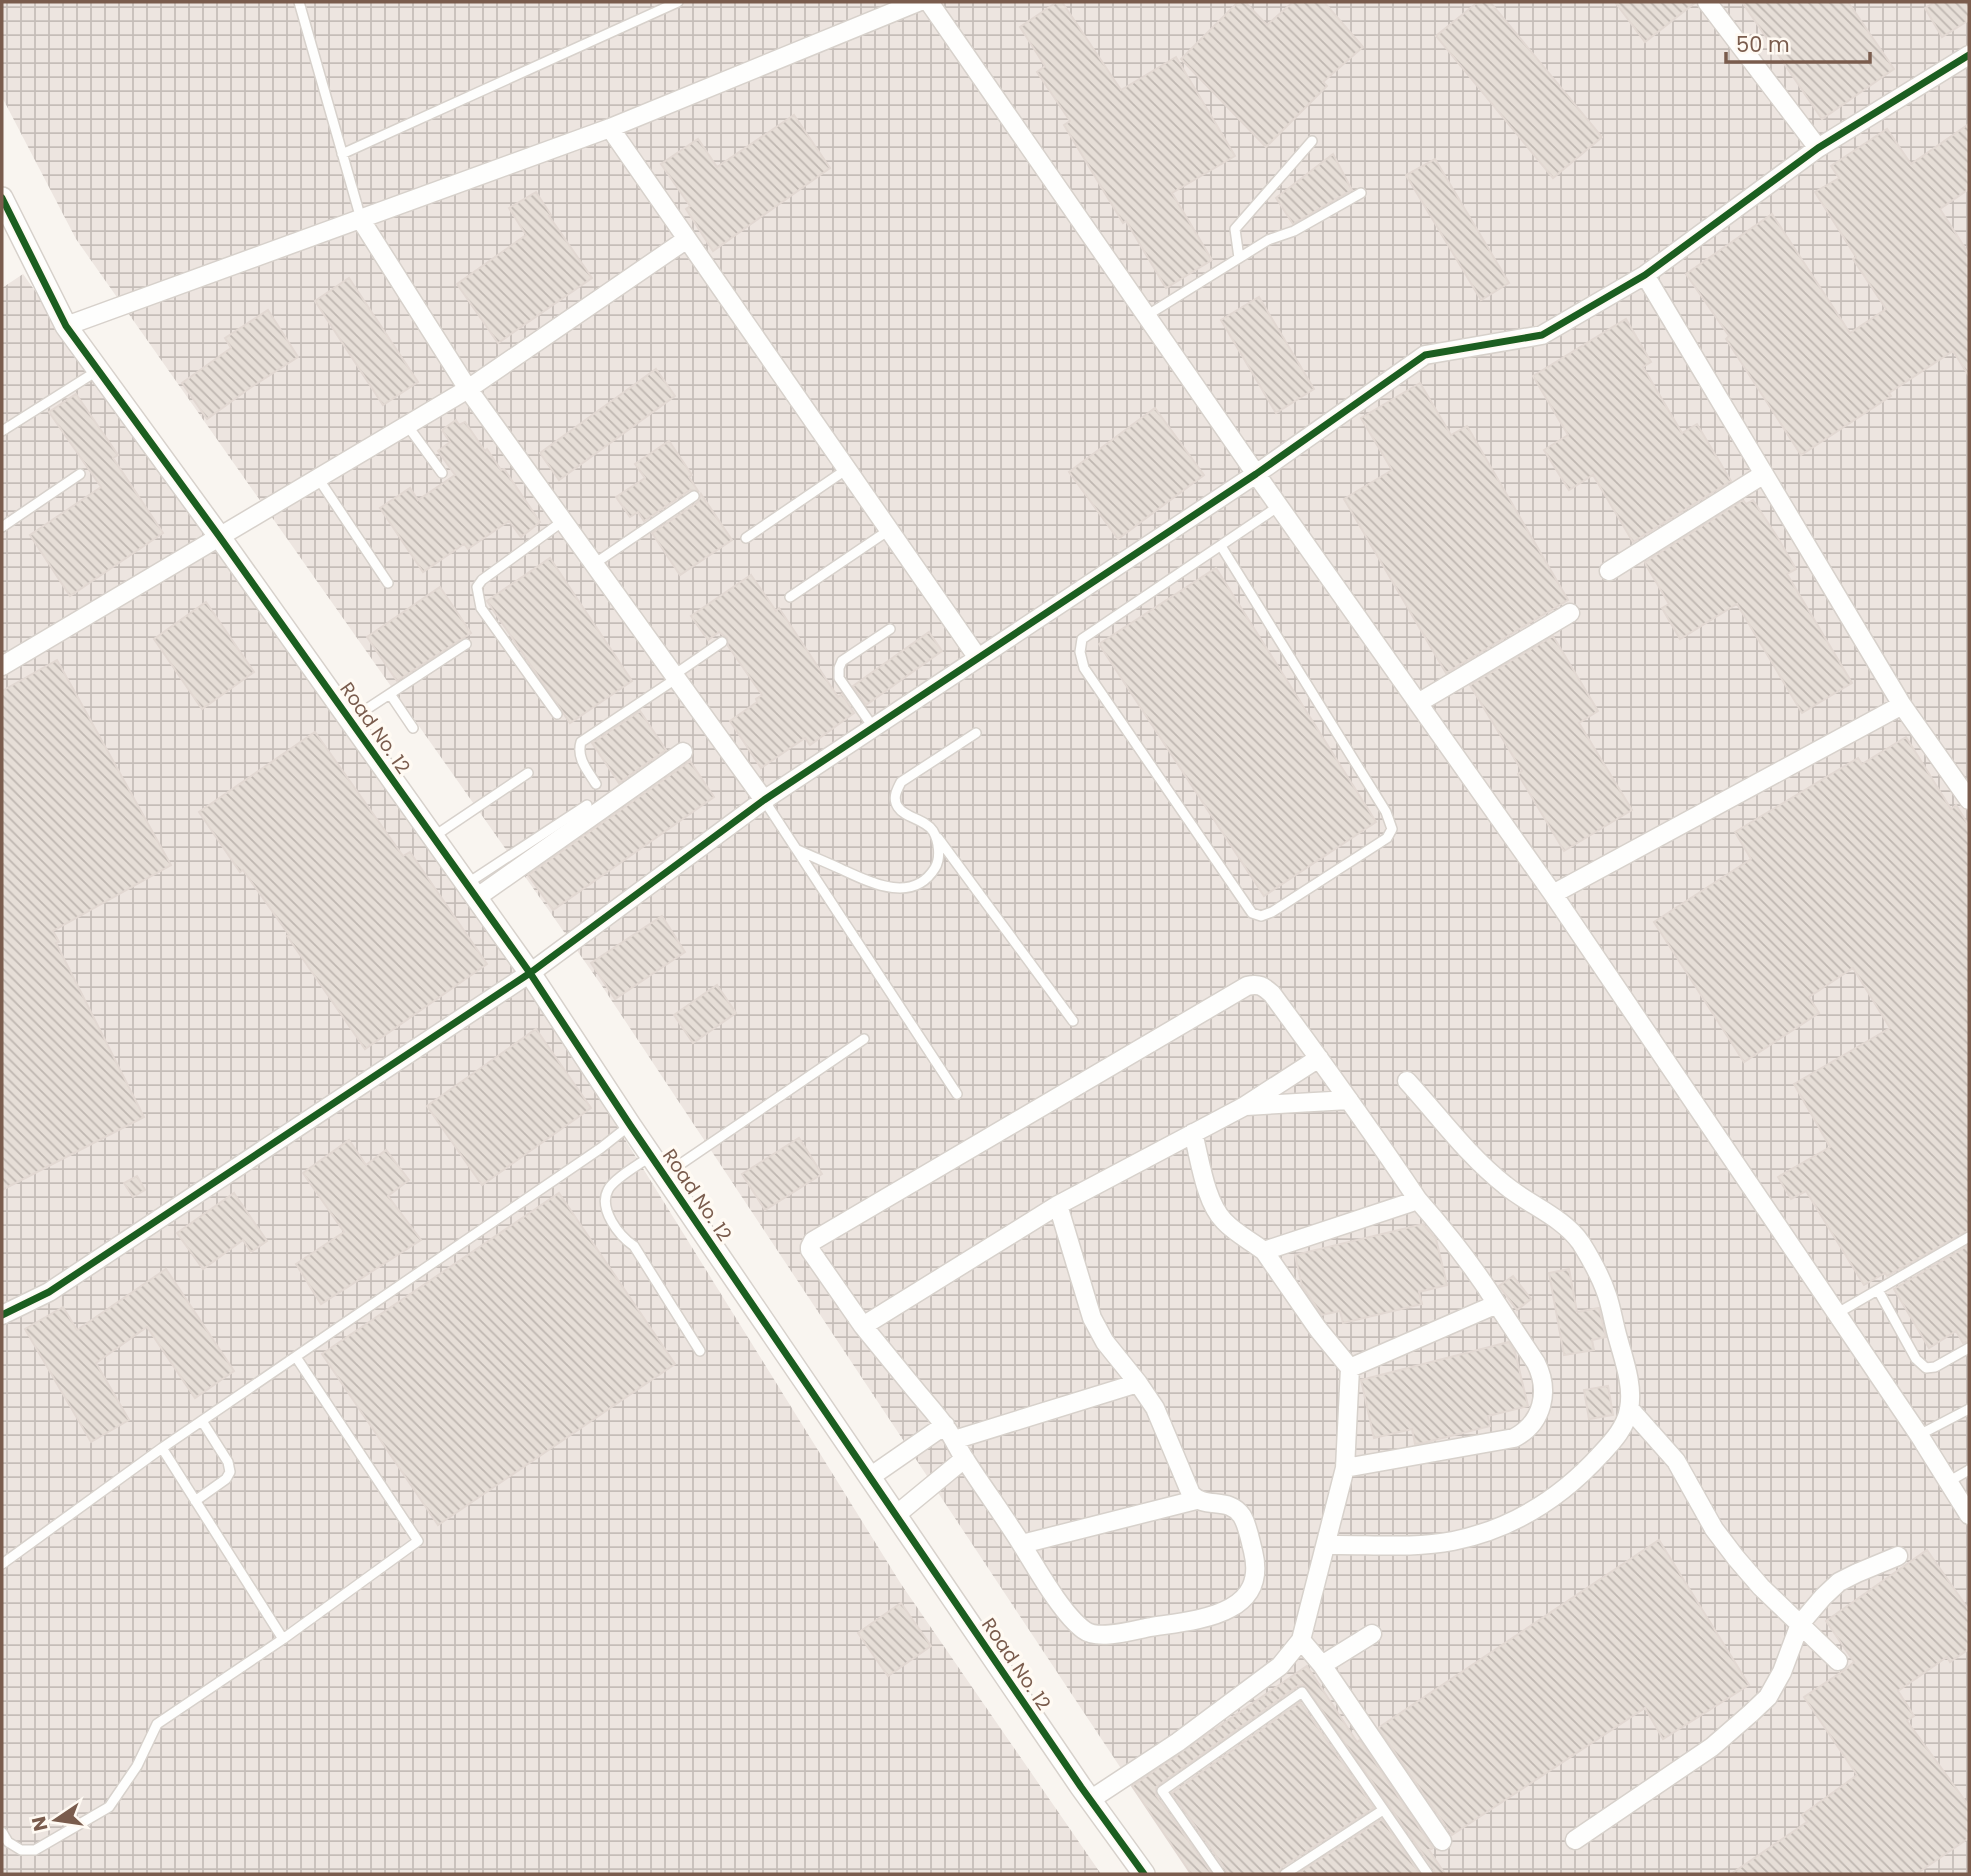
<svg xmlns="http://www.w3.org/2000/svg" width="1971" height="1876" font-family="Poppins,sans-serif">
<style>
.industrial{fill:url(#industrial-grid)}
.building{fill:url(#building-back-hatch);stroke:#e2d8d2;stroke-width:2}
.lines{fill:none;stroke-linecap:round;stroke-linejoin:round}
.service-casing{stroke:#d7d1cb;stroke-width:12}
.minor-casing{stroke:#d7d1cb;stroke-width:21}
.tertiary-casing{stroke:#d7d1cb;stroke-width:24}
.service{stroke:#fefefd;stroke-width:9}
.minor{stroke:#fefefd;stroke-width:18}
.tertiary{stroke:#fefefd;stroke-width:21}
.cycleway-casing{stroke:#fffaf3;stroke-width:11}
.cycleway{stroke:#1b5e20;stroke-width:7}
.labels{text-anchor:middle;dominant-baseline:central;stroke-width:7;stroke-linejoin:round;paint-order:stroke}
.street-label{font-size:19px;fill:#7a5c4d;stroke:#fffaf3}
</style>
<defs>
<pattern id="industrial-grid" width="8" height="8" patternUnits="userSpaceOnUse" patternTransform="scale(1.75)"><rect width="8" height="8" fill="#ede5e0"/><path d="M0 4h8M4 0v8" fill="none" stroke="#c5bdb8"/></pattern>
<pattern id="building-back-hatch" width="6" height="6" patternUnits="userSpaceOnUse" patternTransform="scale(1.75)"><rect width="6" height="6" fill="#e6ded7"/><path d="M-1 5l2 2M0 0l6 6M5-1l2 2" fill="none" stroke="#bfb7b1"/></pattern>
</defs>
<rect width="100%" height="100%" fill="#f9f5f0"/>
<!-- industrial -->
<path class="industrial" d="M2,2H1969V1874H1191L602,986L76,239L2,97Z
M23,274L526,980L901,1584L1101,1874H2V288Z"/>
<!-- building -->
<path class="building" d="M1057,2H1062L1121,90L1176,57L1235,156L1172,193L1212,260L1166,288L1126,221L1123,223L1064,125L1070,121L1037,72L1045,66L1020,27Z
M1238,2H1245L1267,25L1293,2H1324L1363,47L1323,82L1327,86L1266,147L1181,59Z
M1478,2H1490L1602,137L1553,178L1436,36Z
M1615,2H1696L1645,42Z
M1742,2H1848L1894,69L1822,119Z
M1935,2H1969V20L1942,37L1925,8Z
M794,115L830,168L713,251L686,209L690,206L661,164L698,139L717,167Z
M1969,124V189L1940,209L1969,254V376L1953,351L1889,393L1891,396L1801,455L1726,339L1729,336L1686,274L1772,214L1850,333L1886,309L1853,259L1856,257L1815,192L1839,178L1831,166L1887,129L1911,164Z
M1333,154L1352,190L1293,224L1276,198Z
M1435,159L1509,283L1481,300L1406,175Z
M536,192L551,215L549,216L592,278L498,343L457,284L526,235L509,208Z
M349,278L418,382L383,405L315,301Z
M1259,297L1314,389L1276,413L1221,320Z
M268,310L298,357L250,388L207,419L182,383L231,348L225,338Z
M1626,319L1651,362L1643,367L1682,433L1697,424L1731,481L1633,542L1593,475L1569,490L1544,450L1568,435L1533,376Z
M656,369L675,396L559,480L540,453Z
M1420,383L1451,435L1467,426L1568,600L1446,673L1344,499L1392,470L1361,418Z
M76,394L118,455L113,458L163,533L70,596L30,535L101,487L49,412Z
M1155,408L1204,475L1118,539L1069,472Z
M456,420L459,425L465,422L485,451L487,449L501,470L504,469L540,522L521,537L509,521L468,549L464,544L423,572L380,508L410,488L418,500L455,475L438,451L450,442L442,430Z
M669,441L692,475L689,477L698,491L690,490L644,521L638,512L630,517L616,497L645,478L635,464Z
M701,494L732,540L680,575L652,533L698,502Z
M1743,500L1746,504L1753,500L1778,538L1796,569L1787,574L1852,683L1802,713L1737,604L1680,639L1662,608L1669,604L1646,565L1645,562Z
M550,558L632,681L570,723L487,601Z
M1216,568L1376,822L1264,896L1099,644Z
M751,575L776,611L779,608L838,697L842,694L854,713L810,745L805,738L761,768L730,721L757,702L756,699L762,695L728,646L727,638L719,632L708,640L691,616Z
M440,587L471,633L397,681L367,637Z
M206,602L254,672L202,709L154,639Z
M929,632L942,651L866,705L853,686Z
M1553,636L1598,711L1579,723L1632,810L1564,851L1518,774L1522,771L1470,685Z
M57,660L171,865L53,931L59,942L56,943L144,1117L2,1190V691Z
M640,711L666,750L619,783L592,743Z
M315,732L403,856L410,852L487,964L365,1049L287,936L289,935L243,870L240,872L199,812Z
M1906,737L1951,809L1956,805L1969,826V1230L1887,1276L1885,1273L1864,1285L1806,1191L1791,1199L1778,1177L1830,1147L1794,1084L1890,1028L1853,968L1809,997L1819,1013L1744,1062L1654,922L1751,859L1735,832L1858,758L1862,764Z
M690,761L714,797L553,910L528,875Z
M662,916L685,952L615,999L591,963Z
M717,985L736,1013L693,1043L674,1015Z
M536,1029L591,1108L482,1185L427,1106Z
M799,1138L822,1174L765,1210L742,1174Z
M349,1140L366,1165L386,1150L409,1180L388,1196L421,1240L321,1304L296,1264L344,1232L303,1173Z
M137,1176L145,1190L133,1197L124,1183Z
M234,1193L267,1241L251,1252L243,1240L203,1269L177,1233Z
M559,1193L675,1364L438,1525L322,1354Z
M1423,1224L1436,1239L1447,1285L1419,1292L1422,1304L1343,1323L1340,1311L1322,1315L1302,1286L1295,1255Z
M1969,1245V1341L1963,1343L1956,1331L1929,1348L1894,1289Z
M166,1269L234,1371L195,1398L147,1327L96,1363L129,1420L91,1442L25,1329L63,1307L77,1330Z
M1569,1269L1577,1312L1599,1308L1606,1337L1592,1340L1594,1350L1564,1355L1549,1273Z
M1513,1276L1531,1299L1517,1310L1499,1286Z
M1509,1342L1515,1352L1528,1406L1488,1416L1490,1426L1423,1443L1415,1444L1412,1429L1374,1438L1361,1380Z
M1608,1386L1613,1415L1589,1419L1584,1390Z
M1659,1540L1749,1685L1663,1739L1645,1708L1452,1835L1378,1728Z
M1927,1550L1969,1610V1649L1950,1662L1947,1657L1898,1691L1914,1716L1907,1721L1969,1806V1838L1916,1874H1731L1807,1822L1802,1815L1857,1775L1804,1697L1846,1669L1854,1662L1826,1621Z
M901,1603L931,1646L888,1676L858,1633Z
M1307,1666L1357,1742L1360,1740L1433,1848L1429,1850L1445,1874H1435L1434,1870L1304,1685L1298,1686L1156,1787V1795L1212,1874H1191L1132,1786Z
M1300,1702L1374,1808L1281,1868L1278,1874H1227L1226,1870L1172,1793Z
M1382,1819L1420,1874H1297Z"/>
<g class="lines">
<defs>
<path id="service" d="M299,2L361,219
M342,154L678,2
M1239,258L1235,229L1312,141
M1146,316L1268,240L1294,231L1361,193
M407,425L442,473
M2,431L97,371
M318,478L388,583
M2,527L80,474
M746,538L847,469
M1221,546L1386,812L1392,829L1387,838L1272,912L1261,916L1252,913L1084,668L1080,652L1082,639L1279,506
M594,564L694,496
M790,597L889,530
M674,675L722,642
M390,694L413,728
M557,714L481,608L477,587L482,580L563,521
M350,720L466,644
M873,727L839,678V668L842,661L890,629
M596,784C588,771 576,758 581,742L677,678
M764,800L957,1094
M433,837L528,773
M938,838L1073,1021
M798,850C813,857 828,863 843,870C871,883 913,904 935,868C941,858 939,841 933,831C925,819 905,818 898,807C892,798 897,790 901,782L976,733
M468,883L587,805
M651,1156C640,1164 613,1179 608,1190C598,1209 619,1236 634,1246L700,1351
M666,1174L864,1039
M1878,1290L1916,1359L1926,1368L1935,1367L1969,1348
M1836,1314L1969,1237
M1919,1435L1969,1409
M162,1448L283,1639
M1948,1482L1969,1470
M195,1501L226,1479L230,1472L228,1462L202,1421
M2,1564L162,1448L601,1148L630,1125
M2,1832L8,1842L21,1850H35L109,1807L137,1766L157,1724L283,1639L418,1541L296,1357
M1220,1874L1162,1791L1302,1692L1428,1874
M1285,1874L1383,1810"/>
<path id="minor" d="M929,2L1256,474L1553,894L1919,1435L1969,1515
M1707,2L1818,148
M610,128L978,658
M361,220L468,389L764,800
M1645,275L1902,705L1969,800
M66,326L610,128L918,2
M1609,571L1764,474
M2,666L468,389L687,239
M1418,703L1570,613
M1553,894L1902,705
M476,898L683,752
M1319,1058L1243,1107L1058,1205L863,1326L810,1250V1247L813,1241L1247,986C1259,983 1263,986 1272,994C1322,1062 1371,1130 1418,1200
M1246,1106L1349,1100
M1193,1133C1200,1159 1205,1202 1224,1221C1235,1233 1251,1241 1264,1251
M2,1315L49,1292L530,973L764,800L1256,474L1425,355L1542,335L1645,275L1818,148L1969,55
M863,1326C881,1348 899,1370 917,1392C927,1404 938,1416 947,1429C954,1439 959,1451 966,1461C984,1489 1004,1516 1022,1545C1037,1569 1062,1614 1084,1630C1098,1641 1134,1630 1151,1627C1196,1620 1269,1616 1253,1551C1250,1540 1248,1526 1242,1516C1229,1496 1205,1510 1191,1494L1155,1408L1138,1383L1105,1342L1092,1318L1058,1205
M1629,1408L1676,1461L1714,1529L1736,1558L1761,1587L1838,1661
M954,1440L1138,1383
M1345,1468L1514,1438C1543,1423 1550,1391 1536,1363L1497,1304L1350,1368
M870,1477L945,1425
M896,1515L964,1459
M1022,1544L1196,1500
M1326,1545C1368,1544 1411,1549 1453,1541C1512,1529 1561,1498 1601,1454C1613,1441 1626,1427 1629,1409C1634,1384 1622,1355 1616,1331C1613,1319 1611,1307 1607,1295C1601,1277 1591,1259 1581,1243C1563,1217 1529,1205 1505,1185C1468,1156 1439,1116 1407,1081
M1301,1640L1322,1665L1442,1841
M1322,1665L1372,1634
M1090,1800L1178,1742L1280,1666L1301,1640L1345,1468L1350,1368L1318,1329L1264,1251L1418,1200C1447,1233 1474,1267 1497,1304
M1575,1840L1712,1747L1750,1714L1768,1697L1782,1672L1800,1624L1823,1597L1839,1582L1857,1573L1898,1556"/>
<path id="tertiary" d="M2,198L66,326L219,536L530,973L630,1125L1081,1787L1144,1874"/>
</defs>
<!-- service casing -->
<use href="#service" class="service-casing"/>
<!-- minor casing -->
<use href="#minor" class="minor-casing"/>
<!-- tertiary casing -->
<use href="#tertiary" class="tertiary-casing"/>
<!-- service -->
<use href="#service" class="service"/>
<!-- minor -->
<use href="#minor" class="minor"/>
<!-- tertiary -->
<use href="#tertiary" class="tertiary"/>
<defs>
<path id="cycleway" d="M2,198L66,326L219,536L530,973L630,1125L1081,1787L1144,1874
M2,1315L49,1292L530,973L764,800L1256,474L1425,355L1542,335L1645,275L1818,148L1969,55"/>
</defs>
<!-- cycleway casing -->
<use href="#cycleway" class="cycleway-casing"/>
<!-- cycleway -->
<use href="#cycleway" class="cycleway"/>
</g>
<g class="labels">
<!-- street labels -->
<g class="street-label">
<text transform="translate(375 728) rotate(55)">Road No. 12</text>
<text transform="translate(697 1195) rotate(56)">Road No. 12</text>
<text transform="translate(1016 1664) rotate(56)">Road No. 12</text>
</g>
</g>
<!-- border -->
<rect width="1971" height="1876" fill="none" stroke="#7a5c4d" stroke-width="7"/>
<!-- north arrow -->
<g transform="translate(56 1820) rotate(257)" stroke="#fffaf3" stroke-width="5" paint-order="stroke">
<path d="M0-5L12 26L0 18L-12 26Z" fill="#7a5c4d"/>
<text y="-10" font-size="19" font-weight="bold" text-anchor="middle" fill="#7a5c4d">N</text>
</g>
<!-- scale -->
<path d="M1726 52v10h144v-10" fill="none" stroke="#7a5c4d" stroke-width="3.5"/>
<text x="1736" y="52" font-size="21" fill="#7a5c4d" stroke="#fffaf3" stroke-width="5" paint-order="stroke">50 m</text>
</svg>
